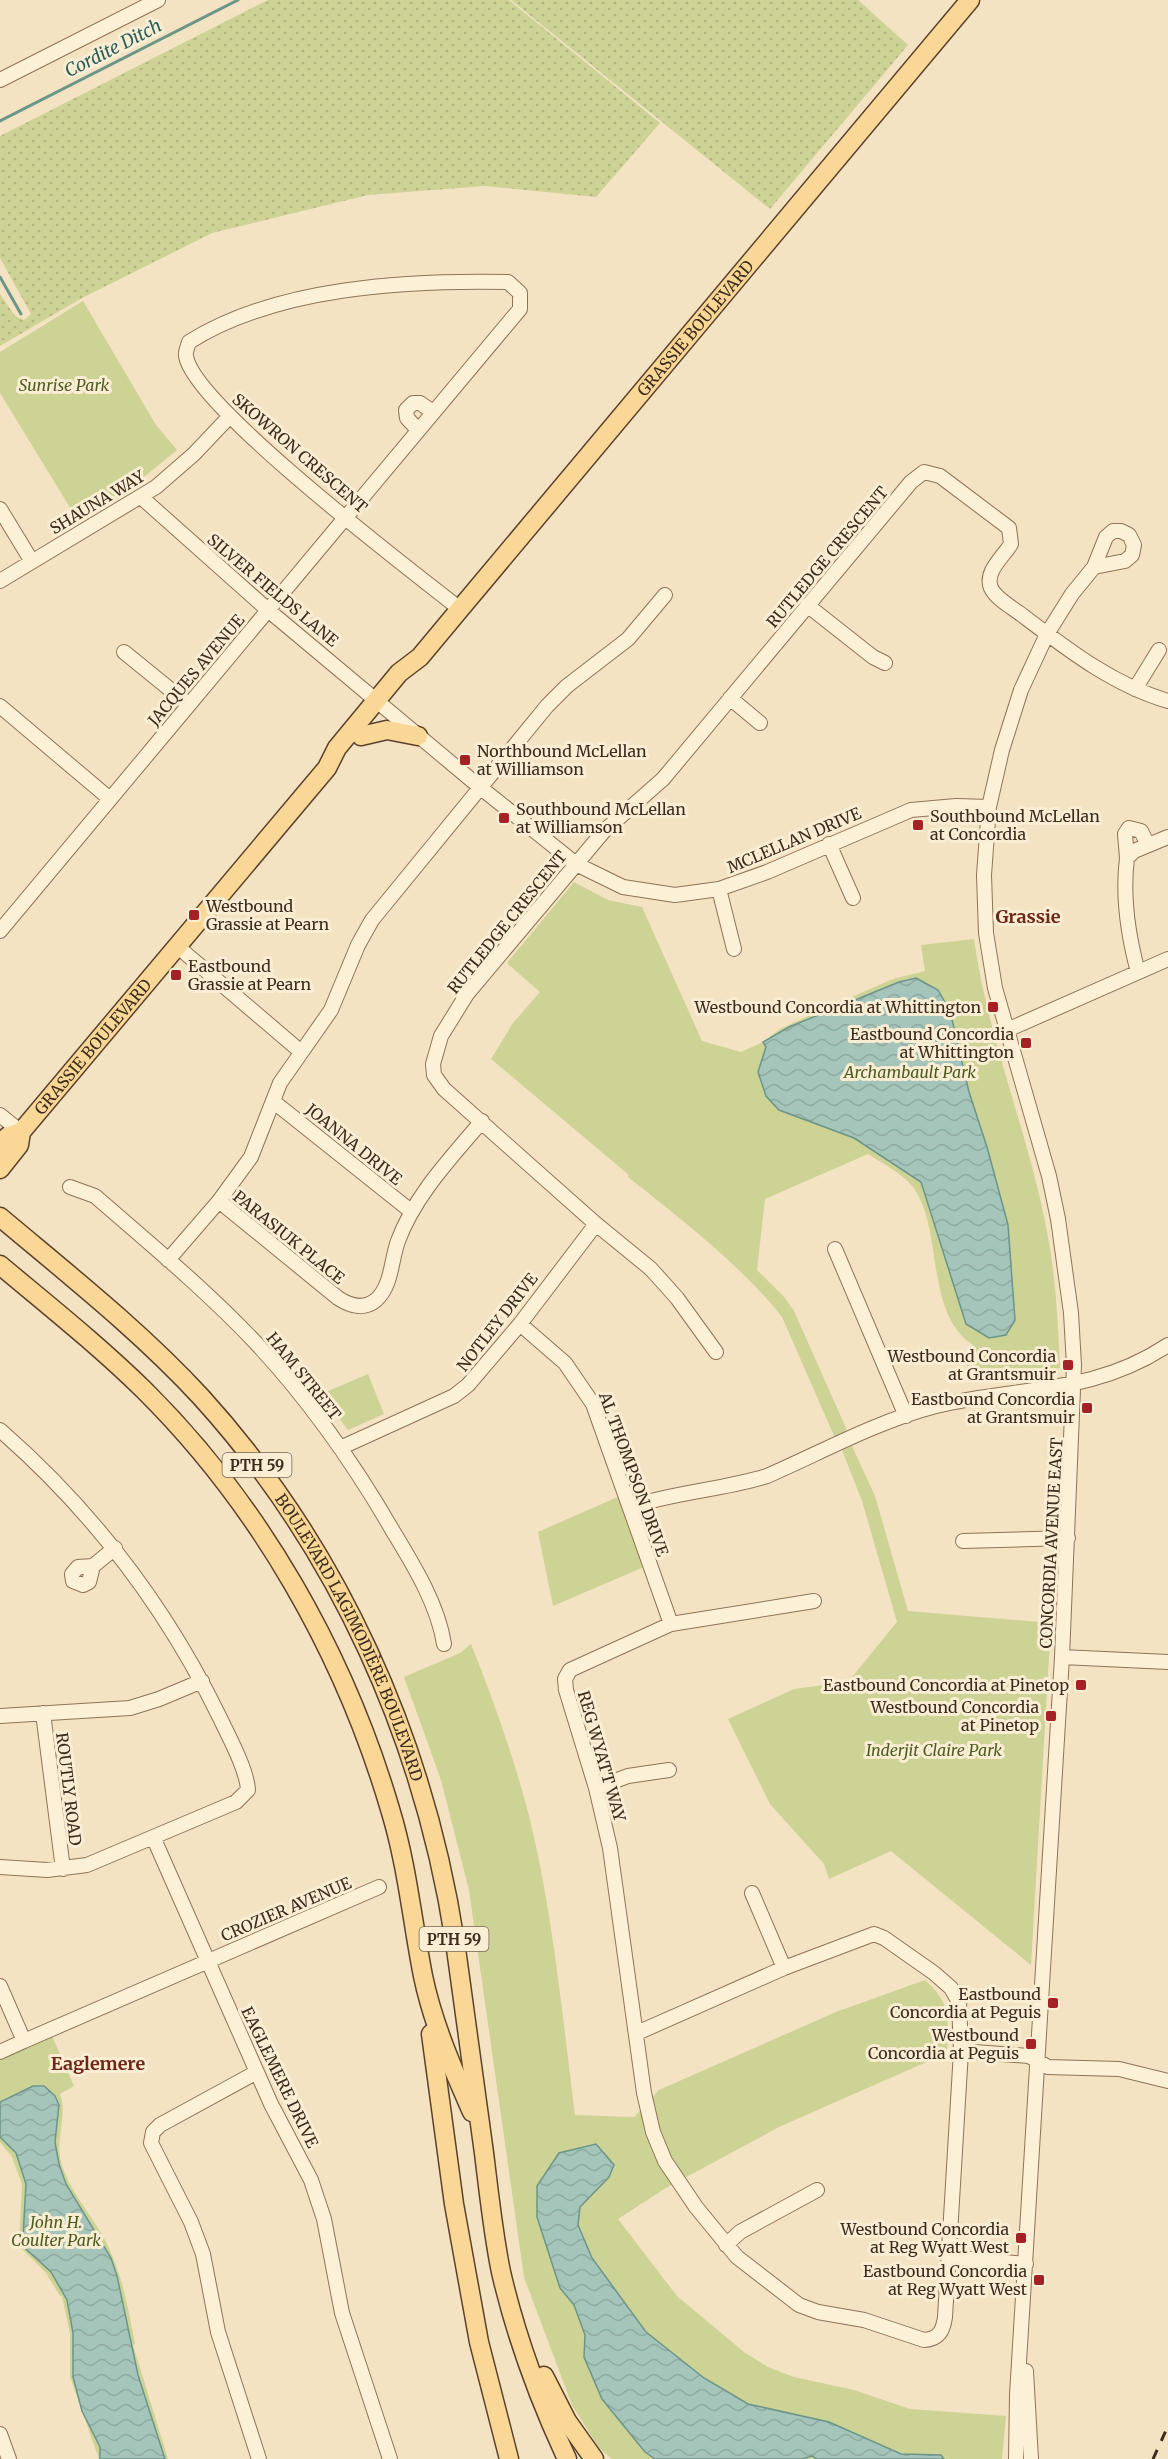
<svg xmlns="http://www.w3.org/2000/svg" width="1168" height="2459" font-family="Merriweather,serif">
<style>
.grass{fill:url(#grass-dots)}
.green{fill:#cdd295}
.water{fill:url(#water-waves);stroke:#6b9589;stroke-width:1.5}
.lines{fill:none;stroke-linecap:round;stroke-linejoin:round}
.stream{stroke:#6b9589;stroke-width:3}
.minor-casing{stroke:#8f7357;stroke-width:16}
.major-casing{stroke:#5c412c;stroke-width:21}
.minor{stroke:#fcf0d7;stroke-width:14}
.major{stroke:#f9d897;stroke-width:18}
.rail{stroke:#3d2c1d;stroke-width:3;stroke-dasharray:10 10;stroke-linecap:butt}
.poi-dot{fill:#a42126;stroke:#f9edd3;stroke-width:2}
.labels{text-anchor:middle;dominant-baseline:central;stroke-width:6;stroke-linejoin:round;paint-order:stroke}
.shield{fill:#f9edd3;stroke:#756654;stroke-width:1.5}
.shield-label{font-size:15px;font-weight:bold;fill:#3d2c1d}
.street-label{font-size:16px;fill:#3d2c1d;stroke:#f9edd3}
.park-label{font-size:16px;font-style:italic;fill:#4f5c21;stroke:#f9edd3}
.poi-label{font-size:16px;fill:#3d2c1d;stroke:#f9edd3;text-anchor:end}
.water-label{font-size:18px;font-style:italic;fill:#2b5f5a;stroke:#f9edd3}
.neighbourhood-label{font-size:18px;font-weight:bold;fill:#6e2718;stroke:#f9edd3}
</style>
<defs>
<pattern id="grass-dots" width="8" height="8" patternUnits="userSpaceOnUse" patternTransform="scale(1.5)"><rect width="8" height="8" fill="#cdd295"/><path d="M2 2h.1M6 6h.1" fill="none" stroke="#b1b480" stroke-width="1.8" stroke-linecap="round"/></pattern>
<pattern id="water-waves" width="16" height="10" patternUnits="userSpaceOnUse" patternTransform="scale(1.5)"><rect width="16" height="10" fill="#a5c5bb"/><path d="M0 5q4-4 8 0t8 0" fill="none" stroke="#8fa9a0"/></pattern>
</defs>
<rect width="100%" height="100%" fill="#f3e3c3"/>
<!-- grass -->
<path class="grass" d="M268,0H509L660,123L596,197L485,186L368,195L212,233L82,298L0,346V294L15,316L24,320L31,314L0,258V136Z
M511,0H858L908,45L770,209Z"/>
<!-- green -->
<path class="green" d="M83,301L156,425L177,450L134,485L77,519L0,393V352Z
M574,882L608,900L642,907L702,1041L741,1052L763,1042L780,1029L797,1021L893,979L925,971L921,945L974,939C988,1041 1030,1136 1048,1237C1056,1280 1058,1324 1060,1368L972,1383L965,1358L973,1345C924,1313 944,1229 913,1187C902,1173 882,1163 868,1154L765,1199L757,1270L784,1297L794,1311L846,1428V1433L835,1438L782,1317C741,1265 680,1218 628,1177L629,1175L491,1059L513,1023L540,992L507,963Z
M368,1374L384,1414L348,1430L321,1394Z
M852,1446L875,1496L908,1611L1051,1623L1031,1965L891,1851L829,1879L824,1864L770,1804L728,1719L794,1689L848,1682L897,1622L862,1501L842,1450Z
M620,1496L644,1567L553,1606L538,1532Z
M471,1644C493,1699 513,1755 528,1812C553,1911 562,2014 575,2115L634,2117L659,2090L836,2012L925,1980C952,2004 948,2019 947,2053L781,2126L664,2189L618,2219L677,2296L744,2352L768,2367L794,2377L854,2390L910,2409L1006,2416L1002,2459H612L599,2448L572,2405L524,2277L469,1890L441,1780L404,1677L460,1653Z
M52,2036L74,2086L60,2094C68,2112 55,2140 61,2162C69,2190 90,2213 104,2238C122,2272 128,2307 135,2344L133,2345L168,2459H99L70,2377V2334L62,2296H60L46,2273L19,2246L22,2184L12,2157L0,2142V2059Z"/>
<!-- water -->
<path class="water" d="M916,978L938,990L950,1011L969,1092L987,1147L1008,1225L1015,1320L1006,1335L989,1338L966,1324L921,1182L854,1138L779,1110L766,1096L758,1072L766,1047L763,1042L789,1027L899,982Z
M33,2086H44L55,2096L59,2105L55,2142L59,2164L66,2184L111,2258L117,2276L138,2375L165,2459H100V2447L82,2411L73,2377V2333L67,2300L51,2272L26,2249L23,2237L26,2184L16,2153L0,2137V2102Z
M596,2144L614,2165L609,2177L580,2207L578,2225L592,2258L646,2332L704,2378L748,2404L829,2422L901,2454L941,2455L944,2459H817L812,2456L802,2459H655L645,2452L602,2399L584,2357L585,2335L574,2305L560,2288L537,2217V2186L559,2153Z"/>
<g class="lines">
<!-- stream -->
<path class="stream" d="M0,121L238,0
M0,277L21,314"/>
<defs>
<path id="minor" d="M0,80L158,0
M418,430L407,418L406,410L413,403H420L433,412
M141,497L268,610L481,788L576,864L623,887L675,895L719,889L767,872L911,810L956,806L989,807
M0,509L31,560
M0,581L156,487L194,454L229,417
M807,605L873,657L885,663
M124,652L188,704
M1135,689L1159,650
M730,698L760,723
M0,706L110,799
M829,844L853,898
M1127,858L1125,834L1129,828L1141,831L1148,845
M719,889L734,949
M0,931C113,795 227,660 340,524L346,517L520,309V293L508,282C407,280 276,287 189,342C188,346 185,352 186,356C193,405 412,571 460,609
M178,947L300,1051
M1138,972C1128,935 1122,897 1127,858L1134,851L1168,837
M1007,1030L1168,959
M274,1102L412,1212
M0,1115L21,1132
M70,1187L95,1196C149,1243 206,1290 256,1343C309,1400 355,1465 394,1533C414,1566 438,1605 444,1644
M219,1201L338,1298C350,1306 364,1310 376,1300C392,1286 391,1260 398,1241C415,1195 451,1158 482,1121
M835,1249L906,1416
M168,1260L219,1201L251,1157L280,1083L331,1010L358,945L372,920L547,706L567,686L628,639L665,595
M520,1324L565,1363L593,1404L671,1624
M716,1352L677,1298L651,1269L596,1224L444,1089L434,1075L433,1064L441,1036L467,994L604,831L663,779L911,482L924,472L940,476L1009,528L1011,544C1004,556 984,572 991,588C996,599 1013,608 1022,615C1067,649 1113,685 1168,701
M0,1430C94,1512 166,1607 220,1718C229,1737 247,1770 248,1790L236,1802L87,1865L47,1870L0,1867
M340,1448L454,1396L468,1385L520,1324L596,1224
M630,1507C675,1492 722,1490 767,1476C822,1452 878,1421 936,1406C1020,1386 1093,1395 1168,1345
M963,1541L1068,1538
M93,1566L89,1582L83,1585L73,1581L72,1574L78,1567L93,1566L115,1548
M1062,1657L1168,1662
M43,1713L63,1869
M0,1716L130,1708L159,1699L202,1681
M596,1788L628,1776L669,1770
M154,1839L271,2104L311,2180L324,2219L342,2313L390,2459
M752,1893L784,1968
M0,1986L24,2041L379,1887
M637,2033L784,1968L874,1934L884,1938L934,1973L951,1988L959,2002L961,2051L945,2317C943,2331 939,2339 924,2340L864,2320L818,2312L799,2305L737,2257L696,2207L665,2161L653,2132L644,2093L610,1848L596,1788L566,1690L565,1679L570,1670L671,1624L814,1601
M961,2051L1029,2056L1048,2067L1119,2069L1168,2081
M0,2052L24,2041
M257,2072L160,2125L153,2132L151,2143L191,2222L203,2254L218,2332L259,2459
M726,2245L740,2232L817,2190
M948,2257L1026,2264
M1026,2371L1031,2459
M0,2434L9,2459
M1016,2459L1017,2395L1062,1657L1074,1365L1071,1313L1058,1219L1049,1176L995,988L986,933L984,875L989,807L1002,750L1021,690L1047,634L1072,594L1094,567L1106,537L1113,531H1121L1129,535L1134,545L1132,555L1125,561L1094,567"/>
<g id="major">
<path d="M361,736L387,730L418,736"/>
<path id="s1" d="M0,1146L8,1136L21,1132L327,768L337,748L399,673L420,657L460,609L970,0"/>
<path d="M0,1169L19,1145L21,1132"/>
<path id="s2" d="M0,1217C69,1275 140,1331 201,1397C339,1549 424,1740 455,1942C465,2012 474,2082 484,2153C489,2193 493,2233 501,2272C516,2337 539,2399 567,2459"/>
<path d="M0,1265C49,1306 98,1345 144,1390C260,1505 344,1653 390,1809C407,1864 412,1920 423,1976C433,2024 452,2067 472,2112"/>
<path d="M431,2034L454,2204L479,2342L509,2459"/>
<path d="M544,2376L567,2421L594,2459"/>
</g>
</defs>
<!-- minor casing -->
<use href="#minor" class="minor-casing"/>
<!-- major casing -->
<use href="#major" class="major-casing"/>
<!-- minor -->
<use href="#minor" class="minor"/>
<!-- major -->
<use href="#major" class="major"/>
<!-- rail -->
<path class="rail" d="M1153,2459L1168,2426"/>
</g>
<!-- markers -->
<g class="poi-dot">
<rect x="459" y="754" width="12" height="12" rx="3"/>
<rect x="498" y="812" width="12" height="12" rx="3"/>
<rect x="912" y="819" width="12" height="12" rx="3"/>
<rect x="188" y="909" width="12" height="12" rx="3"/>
<rect x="170" y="969" width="12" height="12" rx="3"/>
<rect x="987" y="1001" width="12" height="12" rx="3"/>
<rect x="1020" y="1037" width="12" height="12" rx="3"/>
<rect x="1062" y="1359" width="12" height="12" rx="3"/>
<rect x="1081" y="1402" width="12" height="12" rx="3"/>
<rect x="1075" y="1679" width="12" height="12" rx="3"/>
<rect x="1045" y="1710" width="12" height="12" rx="3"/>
<rect x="1047" y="1997" width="12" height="12" rx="3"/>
<rect x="1025" y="2038" width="12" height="12" rx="3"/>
<rect x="1015" y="2232" width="12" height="12" rx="3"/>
<rect x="1033" y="2274" width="12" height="12" rx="3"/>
</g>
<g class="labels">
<!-- shield labels -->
<g class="shield">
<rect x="222.5" y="1453" width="69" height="24" rx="4.5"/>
<rect x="419.5" y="1927" width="69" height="24" rx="4.5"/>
</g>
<g class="shield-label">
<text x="257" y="1465">PTH 59</text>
<text x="454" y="1939">PTH 59</text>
</g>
<!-- street labels -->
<g class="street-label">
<text stroke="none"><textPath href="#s1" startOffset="1077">GRASSIE BOULEVARD</textPath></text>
<text transform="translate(300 453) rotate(41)">SKOWRON CRESCENT</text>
<text transform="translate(97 502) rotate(-31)">SHAUNA WAY</text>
<text transform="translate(827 557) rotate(-50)">RUTLEDGE CRESCENT</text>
<text transform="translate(273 590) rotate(40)">SILVER FIELDS LANE</text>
<text transform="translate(196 670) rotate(-50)">JACQUES AVENUE</text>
<text transform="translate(794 840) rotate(-23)">MCLELLAN DRIVE</text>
<text transform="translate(507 922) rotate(-51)">RUTLEDGE CRESCENT</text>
<text stroke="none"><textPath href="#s1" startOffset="138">GRASSIE BOULEVARD</textPath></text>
<text transform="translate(354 1144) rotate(39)">JOANNA DRIVE</text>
<text transform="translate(289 1237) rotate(39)">PARASIUK PLACE</text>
<text transform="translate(497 1322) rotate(-52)">NOTLEY DRIVE</text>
<text transform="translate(304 1376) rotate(51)">HAM STREET</text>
<text transform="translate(634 1474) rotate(70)">AL THOMPSON DRIVE</text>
<text transform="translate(1051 1543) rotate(-87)">CONCORDIA AVENUE EAST</text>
<text stroke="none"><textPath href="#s2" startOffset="555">BOULEVARD LAGIMODIÈRE BOULEVARD</textPath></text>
<text transform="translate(602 1756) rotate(74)">REG WYATT WAY</text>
<text transform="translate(69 1789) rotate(83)">ROUTLY ROAD</text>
<text transform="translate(286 1909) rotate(-23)">CROZIER AVENUE</text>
<text transform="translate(280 2077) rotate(64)">EAGLEMERE DRIVE</text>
</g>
<!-- park labels -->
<g class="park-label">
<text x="64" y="385">Sunrise Park</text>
<text x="910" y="1072">Archambault Park</text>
<text x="934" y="1750">Inderjit Claire Park</text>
<text x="56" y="2222">John H.<tspan x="56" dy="18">Coulter Park</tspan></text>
</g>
<!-- poi labels -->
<g class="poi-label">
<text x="477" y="751" text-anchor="start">Northbound McLellan<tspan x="477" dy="18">at Williamson</tspan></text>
<text x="516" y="809" text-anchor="start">Southbound McLellan<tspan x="516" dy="18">at Williamson</tspan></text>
<text x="930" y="816" text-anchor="start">Southbound McLellan<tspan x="930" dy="18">at Concordia</tspan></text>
<text x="206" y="906" text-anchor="start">Westbound<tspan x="206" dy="18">Grassie at Pearn</tspan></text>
<text x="188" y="966" text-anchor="start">Eastbound<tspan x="188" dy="18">Grassie at Pearn</tspan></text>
<text x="981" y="1007">Westbound Concordia at Whittington</text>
<text x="1014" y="1034">Eastbound Concordia<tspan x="1014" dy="18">at Whittington</tspan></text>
<text x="1056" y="1356">Westbound Concordia<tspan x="1056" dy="18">at Grantsmuir</tspan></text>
<text x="1075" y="1399">Eastbound Concordia<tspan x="1075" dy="18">at Grantsmuir</tspan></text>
<text x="1069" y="1685">Eastbound Concordia at Pinetop</text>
<text x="1039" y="1707">Westbound Concordia<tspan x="1039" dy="18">at Pinetop</tspan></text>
<text x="1041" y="1994">Eastbound<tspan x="1041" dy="18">Concordia at Peguis</tspan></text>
<text x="1019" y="2035">Westbound<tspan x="1019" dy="18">Concordia at Peguis</tspan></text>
<text x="1009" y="2229">Westbound Concordia<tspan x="1009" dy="18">at Reg Wyatt West</tspan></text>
<text x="1027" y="2271">Eastbound Concordia<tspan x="1027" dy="18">at Reg Wyatt West</tspan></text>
</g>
<!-- water labels -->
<g class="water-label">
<text transform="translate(113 48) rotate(-27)">Cordite Ditch</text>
</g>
<!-- neighbourhood labels -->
<g class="neighbourhood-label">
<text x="1028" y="916">Grassie</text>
<text x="98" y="2063">Eaglemere</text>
</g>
</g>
</svg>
